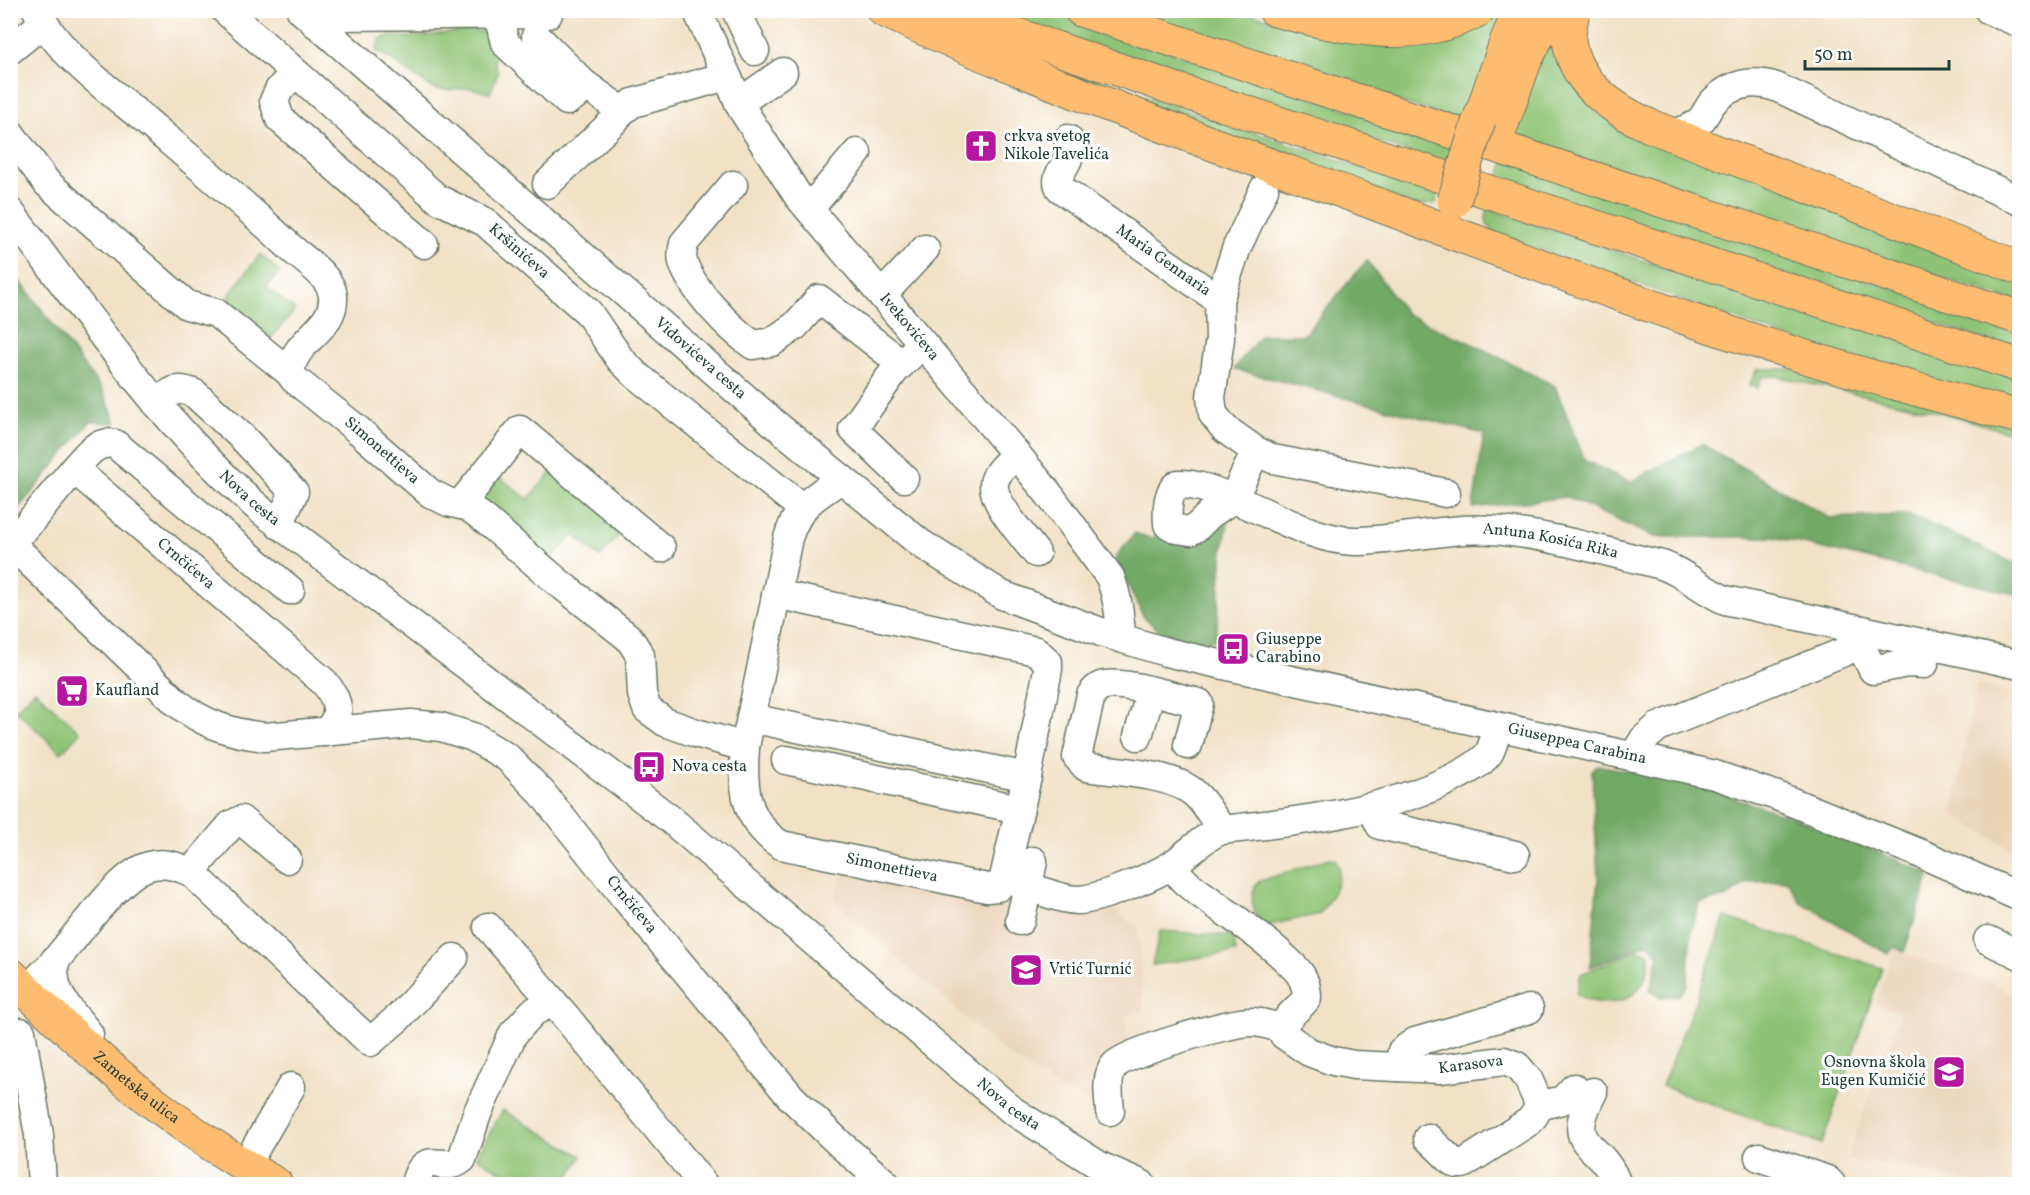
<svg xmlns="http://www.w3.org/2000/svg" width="2030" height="1195" font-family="Vollkorn,serif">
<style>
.built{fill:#ead4b8}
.green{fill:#8ec375;stroke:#568054;stroke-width:1.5}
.forest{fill:#72a966;stroke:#48734d;stroke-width:1.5}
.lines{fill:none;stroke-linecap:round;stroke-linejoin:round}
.minor-casing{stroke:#687767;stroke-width:31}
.major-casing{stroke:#687767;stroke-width:35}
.highway-casing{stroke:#687767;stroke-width:35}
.minor{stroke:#fff;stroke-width:28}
.major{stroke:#febc70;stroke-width:33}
.highway{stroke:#febc70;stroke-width:33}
.highway-bridge-casing{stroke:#687767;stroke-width:35;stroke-linecap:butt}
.highway-bridge{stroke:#febc70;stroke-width:33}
.labels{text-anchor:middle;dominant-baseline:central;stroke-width:6;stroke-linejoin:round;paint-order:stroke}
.poi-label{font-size:16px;fill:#1f3d34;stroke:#fff;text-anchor:start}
.street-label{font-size:16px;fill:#1f3d34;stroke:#fff}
</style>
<rect width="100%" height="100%" fill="#fff"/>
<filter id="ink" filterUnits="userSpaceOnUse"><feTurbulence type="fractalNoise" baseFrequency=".0167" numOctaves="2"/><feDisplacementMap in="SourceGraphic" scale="12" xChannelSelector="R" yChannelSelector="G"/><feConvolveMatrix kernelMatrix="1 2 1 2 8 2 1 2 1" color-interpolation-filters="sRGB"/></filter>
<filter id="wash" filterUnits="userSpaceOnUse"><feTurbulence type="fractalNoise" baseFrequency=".008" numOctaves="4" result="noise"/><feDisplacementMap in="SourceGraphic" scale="24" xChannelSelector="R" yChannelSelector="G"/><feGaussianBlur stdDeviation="1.35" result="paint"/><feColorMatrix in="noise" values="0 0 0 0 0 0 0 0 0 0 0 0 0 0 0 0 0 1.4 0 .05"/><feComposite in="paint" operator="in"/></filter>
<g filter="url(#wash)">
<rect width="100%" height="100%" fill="#f1e2c6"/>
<!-- built -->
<path class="built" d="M1977,684L2019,695V854L1952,814Z
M846,869L1045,901L1044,911L1078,914L1113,908L1139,929L1144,1010L1124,1017L1132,1049L1099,1106L1065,1092L1007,1055L833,900Z
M1894,950L1994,984L2019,1000V1184H1973L1895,1164L1846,1161L1900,1013L1876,1003Z"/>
<!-- green -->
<path class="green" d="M983,11H1044L1454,144L1447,165Z
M1129,11H1238L1356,38L1480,23L1501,11H1511L1462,122Z
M469,30L495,34L498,46L494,61L498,72L490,93L470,88L450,90L434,89L376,50L381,38L392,36L416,37Z
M1551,30L1570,79L2019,275V303L1512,136Z
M1004,45L1134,93L1436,192L1435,194L1438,195L1436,203L1417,206L998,49Z
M1505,160L2019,330V351L1498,180Z
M1488,209L1762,300L1763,296L2019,379V408L1881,371L1491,232L1492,229L1487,225L1486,216Z
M260,254L280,272L266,287L295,310L270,339L227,298Z
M1757,369H1809L2019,428V435L1932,410L1775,376L1761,377L1758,388L1749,386Z
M554,470L623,529L600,557L573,535L552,559L478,503L499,477L528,499Z
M35,690L80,732L61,753L16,710Z
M1329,858L1335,859C1346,877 1330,899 1320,914L1260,927C1254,911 1247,898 1258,882Z
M1725,917L1882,968L1822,1144L1662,1086L1697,997Z
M1160,931L1233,936L1236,952L1152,965Z
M1637,950L1649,953C1651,998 1612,1015 1576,994L1581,974Z
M503,1110L582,1156L565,1184H523L476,1157Z"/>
<!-- forest -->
<path class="forest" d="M1367,260L1406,314L1479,347L1555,386L1585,461L1630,482L1702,444L1830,518L1910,515L2014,563L2019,560V595L1774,537H1654L1567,497L1473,508L1484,434L1234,369L1261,335H1304Z
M11,271L24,286L103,391L116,423L90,422L18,509L11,510Z
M1231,508L1223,549L1216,640L1187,642L1163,633L1144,618L1115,558L1135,533L1153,539L1157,529Z
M1598,765L1687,782L1801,820L1930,874L1904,952L1894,947L1888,954L1799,901L1788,881L1749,882L1727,897L1699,903L1691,934L1687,985L1679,995L1661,997L1650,990L1659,955L1649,943L1590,967L1598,878L1592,770Z"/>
</g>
<g filter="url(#ink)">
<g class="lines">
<defs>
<g id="minor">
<path d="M37,10C55,51 110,91 145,120C194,162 245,204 292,249C306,261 331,277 333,296C335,322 310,334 298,352C293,359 291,366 290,373"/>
<path id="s1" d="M225,10L438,199L485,222L588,312L620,359L636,375L802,508"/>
<path id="s2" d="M301,10L775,424L920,543L1002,595L1101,632L1166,652L1715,775L1777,796L1924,855L2020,897"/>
<path id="s3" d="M697,10L742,109L798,196L1017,455L1048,493L1110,577C1118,598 1120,616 1121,638"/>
<path d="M736,10L755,51"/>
<path d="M1989,10L2020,23"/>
<path d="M498,15L505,43L567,101L587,87"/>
<path d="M315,23L341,16L548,14"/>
<path d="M536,36L583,83L622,111"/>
<path d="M10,50L42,24"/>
<path d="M294,73L279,90L274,101L280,119L424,244"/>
<path d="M739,103L783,72"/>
<path id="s4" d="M10,133L47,183L187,305L216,313L290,373L294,379L358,430L430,493L448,502L467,506L482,517L559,583L629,638L640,655L642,694L647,709L665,722L696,733L745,747L788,538C799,504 813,498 841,479"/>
<path d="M1669,134C1680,132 1691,129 1700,121C1706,115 1708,107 1714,101C1730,84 1753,79 1776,87L2020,201"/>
<path id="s5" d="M1068,139C1069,144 1070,150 1069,155C1067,167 1053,176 1060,188L1219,300"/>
<path d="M547,184L614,121L622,111L633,103L726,76"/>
<path d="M733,185L684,243C683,249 681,255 683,262C692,290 729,328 753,345L772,342L795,326L819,299L901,363"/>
<path id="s6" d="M1264,189L1237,247L1219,300L1220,339L1211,397L1213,414L1225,429L1256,451L1233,499C1271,513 1313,540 1354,541C1399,541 1446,527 1491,530C1548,534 1606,552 1662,565C1685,573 1702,590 1725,600L1862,630"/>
<path d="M809,209L857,153"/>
<path id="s7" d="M10,212C89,316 162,425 262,511L670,819L1013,1111L1100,1166L1141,1184"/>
<path d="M882,295L925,249"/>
<path d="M156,403C171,392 176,385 195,394L242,437L294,492L279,525"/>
<path d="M1256,451L1273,459L1446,493"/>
<path d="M1017,455C1008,462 995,472 994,484C992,502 1024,537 1036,553"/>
<path d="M74,469C86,456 95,440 115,444L290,590"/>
<path d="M904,478L853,429L895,370L915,351"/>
<path d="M1178,484C1198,484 1215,491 1233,499L1210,514L1197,527L1190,531L1177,529L1168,524C1167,512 1167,491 1178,484Z"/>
<path d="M460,505L520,430L661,548"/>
<path id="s8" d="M10,534L18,533L24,529L74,469L324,682C338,699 344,715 326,732"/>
<path id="s9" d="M10,543L176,702C203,724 230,733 265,737L411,724L441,727L473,737L508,758L542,793L622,894L791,1097L841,1145L886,1184"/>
<path d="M1855,642L1864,652L1873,670L1907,663L1924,664"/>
<path d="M751,718L1027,777L1048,669V662L1036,651L776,594"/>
<path d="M1138,736L1151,691"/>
<path d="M1188,745L1199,703C1177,698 1121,679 1101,686C1096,688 1094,691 1091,695L1077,757L1086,767C1117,772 1171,773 1194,793C1205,802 1213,818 1222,830"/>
<path id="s10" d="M745,747C742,787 744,821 781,845L987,888L998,887L1003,882L1027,777"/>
<path d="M1633,757L1644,739L1658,727L1846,651L1855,642L1862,630L2020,665"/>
<path d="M786,760L1019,809"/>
<path d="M1371,807L1380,825L1515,855"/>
<path d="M1033,861L1028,886C1044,892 1060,899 1077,900C1099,900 1158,875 1176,862C1191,851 1205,836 1222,830C1300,821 1379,813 1451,779C1463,773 1480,765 1489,753C1493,746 1495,735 1498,727"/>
<path id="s11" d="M1174,864C1179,882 1198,891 1212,902C1240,922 1272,944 1295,968C1303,976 1307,987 1307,998C1298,1011 1281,1017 1284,1035L1309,1052L1333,1061L1354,1065L1440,1069L1504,1061L1517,1066L1528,1079L1537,1099L1538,1108L1535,1114L1530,1121L1463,1164H1457L1453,1162L1428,1138"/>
<path d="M191,872L231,825L241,820L287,859"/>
<path d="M1020,921L1028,886"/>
<path d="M488,927L566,1017L703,1184"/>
<path d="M1988,940L2020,955"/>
<path d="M55,960C50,995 70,1009 89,1034"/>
<path d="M26,990C35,981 44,973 53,963C74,940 117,877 146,867C162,861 176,866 191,872L370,1042L398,1018L454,958"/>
<path d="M21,1032L39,1135L42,1184"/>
<path d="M1399,1067L1402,1051L1415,1042L1529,1009"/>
<path d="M1593,1092C1562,1152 1600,1138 1617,1184"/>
<path d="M1538,1106L1563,1100L1574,1088"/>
<path d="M1110,1111C1109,1098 1105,1075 1115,1065C1129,1051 1230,1022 1251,1022C1262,1022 1273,1026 1283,1029"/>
<path d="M1759,1157L1827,1180L1831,1184"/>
<path d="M245,1166L291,1087"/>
<path d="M415,1184C424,1146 444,1175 462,1159L477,1114L513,1034L533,1012L553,1002"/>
</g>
<g id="major">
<path id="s12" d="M10,974C89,1055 177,1129 276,1184"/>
</g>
<path id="highway" d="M883,10C1039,83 1202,140 1363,199C1471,240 1579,281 1688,319C1797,356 1908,388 2020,417
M945,10L1169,87L2020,366
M1081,10L2020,318
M1275,10C1342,27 1414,46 1478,10
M1573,10C1572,19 1569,29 1569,38C1572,82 1614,110 1650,126L2020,268
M1480,118L1508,37L1521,10
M1501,127L1525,61L1551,10"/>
</defs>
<!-- minor casing -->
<use href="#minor" class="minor-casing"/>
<!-- major casing -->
<use href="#major" class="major-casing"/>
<!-- highway casing -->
<use href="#highway" class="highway-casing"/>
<!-- minor -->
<use href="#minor" class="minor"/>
<!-- major -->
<use href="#major" class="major"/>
<!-- highway -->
<use href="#highway" class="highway"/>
<defs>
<path id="highway-bridge" d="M1454,201L1479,120"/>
</defs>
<!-- highway-bridge casing -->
<use href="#highway-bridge" class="highway-bridge-casing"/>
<!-- highway-bridge -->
<use href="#highway-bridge" class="highway-bridge"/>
</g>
</g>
<!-- icons -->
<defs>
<symbol id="church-square" viewBox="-11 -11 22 22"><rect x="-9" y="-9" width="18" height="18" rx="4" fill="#b5179e" stroke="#fff"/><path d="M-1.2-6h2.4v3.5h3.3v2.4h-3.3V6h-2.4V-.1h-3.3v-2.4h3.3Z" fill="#fff"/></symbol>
<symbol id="bus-square" viewBox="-11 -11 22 22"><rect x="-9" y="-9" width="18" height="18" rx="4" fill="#b5179e" stroke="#fff"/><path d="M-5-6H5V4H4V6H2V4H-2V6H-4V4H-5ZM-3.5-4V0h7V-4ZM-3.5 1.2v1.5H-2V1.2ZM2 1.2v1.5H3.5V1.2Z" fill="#fff"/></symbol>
<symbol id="supermarket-square" viewBox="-11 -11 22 22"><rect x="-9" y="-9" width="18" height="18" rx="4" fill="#b5179e" stroke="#fff"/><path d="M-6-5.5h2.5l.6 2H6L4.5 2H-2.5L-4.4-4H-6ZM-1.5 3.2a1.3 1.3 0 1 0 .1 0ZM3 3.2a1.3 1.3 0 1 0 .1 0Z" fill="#fff"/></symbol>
<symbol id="school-square" viewBox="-11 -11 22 22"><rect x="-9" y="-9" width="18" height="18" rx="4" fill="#b5179e" stroke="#fff"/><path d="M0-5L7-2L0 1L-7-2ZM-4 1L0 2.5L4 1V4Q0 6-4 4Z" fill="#fff"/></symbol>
</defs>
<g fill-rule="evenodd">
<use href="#church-square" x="962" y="127" width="38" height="38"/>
<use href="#bus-square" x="1214" y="630" width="38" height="38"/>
<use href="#supermarket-square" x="53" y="672" width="38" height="38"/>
<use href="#bus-square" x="630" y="748" width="38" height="38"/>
<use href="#school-square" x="1007" y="951" width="38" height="38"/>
<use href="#school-square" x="1930" y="1053" width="38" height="38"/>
</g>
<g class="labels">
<!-- poi labels -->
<g class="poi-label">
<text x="1004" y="137">crkva svetog<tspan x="1004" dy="18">Nikole Tavelića</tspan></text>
<text x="1256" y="640">Giuseppe<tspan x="1256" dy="18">Carabino</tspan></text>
<text x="95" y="691">Kaufland</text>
<text x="672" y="767">Nova cesta</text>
<text x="1049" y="970">Vrtić Turnić</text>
<text x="1926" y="1063" text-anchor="end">Osnovna škola<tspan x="1926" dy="18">Eugen Kumičić</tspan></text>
</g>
<!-- street labels -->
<g class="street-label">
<text stroke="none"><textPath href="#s1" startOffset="382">Kršinićeva</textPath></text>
<text stroke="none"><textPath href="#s5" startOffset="178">Maria Gennaria</textPath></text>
<text stroke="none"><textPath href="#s3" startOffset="384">Ivekovićeva</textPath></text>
<text stroke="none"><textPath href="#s2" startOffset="530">Vidovićeva cesta</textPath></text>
<text stroke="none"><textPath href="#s4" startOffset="494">Simonettieva</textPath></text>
<text stroke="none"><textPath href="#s7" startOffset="374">Nova cesta</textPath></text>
<text stroke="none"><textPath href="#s6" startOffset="672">Antuna Kosića Rika</textPath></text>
<text stroke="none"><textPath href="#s8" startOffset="240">Crnčićeva</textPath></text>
<text stroke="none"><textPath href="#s2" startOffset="1509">Giuseppea Carabina</textPath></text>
<text stroke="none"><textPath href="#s10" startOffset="224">Simonettieva</textPath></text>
<text stroke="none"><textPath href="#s9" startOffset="770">Crnčićeva</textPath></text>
<text stroke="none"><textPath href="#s11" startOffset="434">Karasova</textPath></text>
<text stroke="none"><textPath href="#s12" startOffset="170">Zametska ulica</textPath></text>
<text stroke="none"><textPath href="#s7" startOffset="1346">Nova cesta</textPath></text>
</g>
</g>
<!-- margin -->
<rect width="2030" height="1195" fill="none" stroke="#fff" stroke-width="36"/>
<!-- scale -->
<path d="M1805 60v9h144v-9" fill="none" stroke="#1f3d34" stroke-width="3"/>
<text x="1814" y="60" font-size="18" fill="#1f3d34" stroke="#ffffff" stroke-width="4.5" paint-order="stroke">50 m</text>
</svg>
